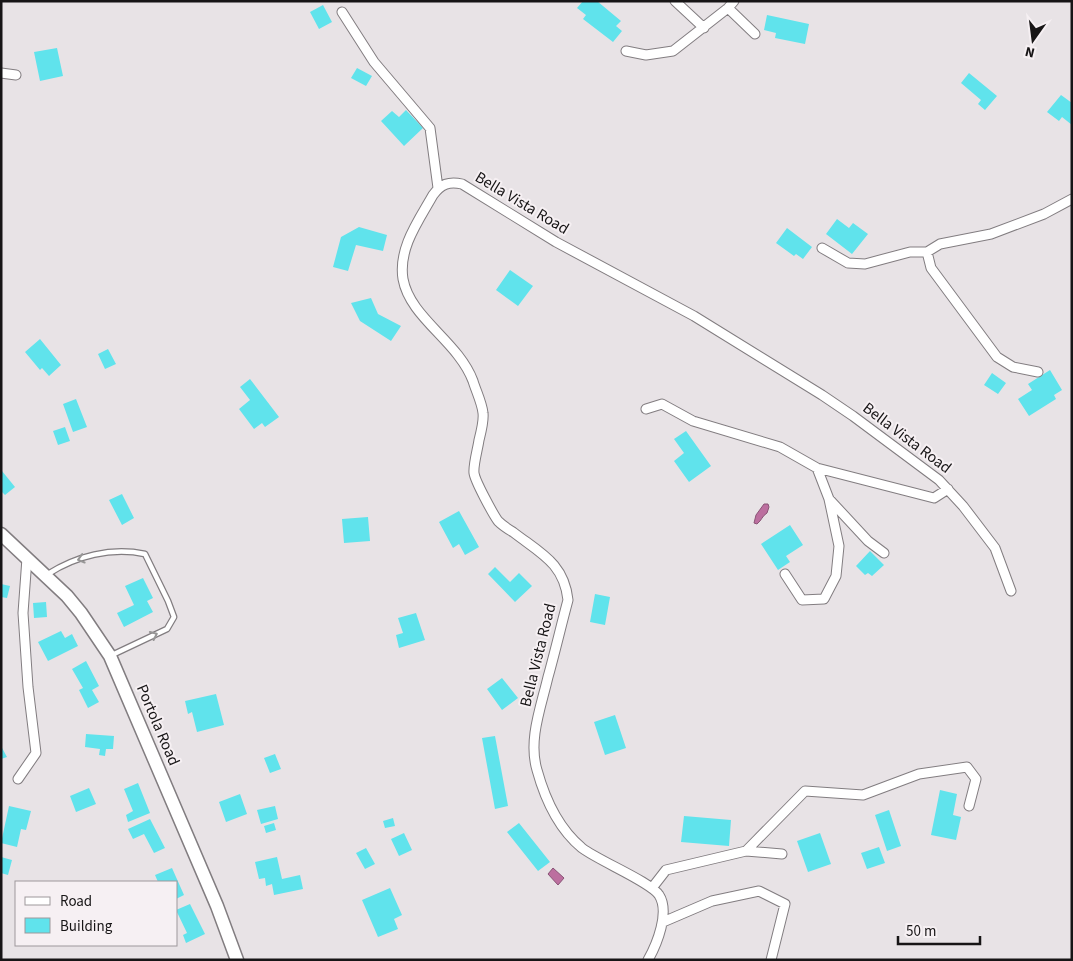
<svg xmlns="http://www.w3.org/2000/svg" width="1073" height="961" font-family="'Source Sans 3',sans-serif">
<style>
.water{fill:#bc6f9f;stroke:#8a5476}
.building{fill:#60e3ec}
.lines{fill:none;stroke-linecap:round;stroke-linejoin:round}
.lane-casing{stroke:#827d80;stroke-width:7}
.street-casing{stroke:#827d80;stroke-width:11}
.secondary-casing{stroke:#827d80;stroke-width:15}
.lane{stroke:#fff;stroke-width:4.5}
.street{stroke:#fff;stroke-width:9}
.secondary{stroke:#fff;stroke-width:12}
.oneway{stroke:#979696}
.labels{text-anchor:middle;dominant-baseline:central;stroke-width:4;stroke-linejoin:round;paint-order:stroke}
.street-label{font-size:16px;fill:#171516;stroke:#f6f0f3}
</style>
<rect width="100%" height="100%" fill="#e8e3e6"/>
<!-- water -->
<path class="water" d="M764,504H768L769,507L767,513C762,516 762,520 757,524L754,523L756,515Z
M553,868L564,878L558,885L548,874Z"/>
<!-- building -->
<path class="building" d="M583,1H597L621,21L616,26L622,31L613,42L583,19L586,15L577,8Z
M323,5L332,22L319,29L310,12Z
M767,15L809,24L805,44L775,38L776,33L764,30Z
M57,48L63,76L40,81L34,52Z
M357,68L372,76L366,86L351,78Z
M969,73L997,96L985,110L978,104L981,100L961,83Z
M1061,95L1072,103V125L1062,117L1059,121L1047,112Z
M406,110L423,128L404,146L381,121L392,111L399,117Z
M837,219L849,228L853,223L868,234L852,254L826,234Z
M359,227L387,235L383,251L356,245L348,271L333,267L341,237Z
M787,228L812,247L803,259L796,254L794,256L776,243Z
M510,270L533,286L518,306L496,290Z
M371,298L378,314L401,326L391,341L360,321L351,303Z
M40,339L61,365L49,376L42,368L40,370L25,352Z
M108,349L116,364L105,369L98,354Z
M1050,370L1062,390L1054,395L1056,399L1029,416L1018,399L1032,390L1028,384Z
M992,373L1006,383L998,394L984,385Z
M250,379L279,417L265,427L262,423L254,429L239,409L250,400L240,387Z
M76,399L87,427L73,432L63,404Z
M65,427L70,441L58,445L53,431Z
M686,431L711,466L689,482L674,461L684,453L674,439Z
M2,471L15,487L5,495L1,491Z
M122,494L134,518L122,525L109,500Z
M459,511L479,547L465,555L459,544L453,548L439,522Z
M368,517L370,541L344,543L342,519Z
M790,525L803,545L786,556L790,562L778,570L761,544Z
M870,551L884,565L872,576L868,573L865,575L856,566Z
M495,567L510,582L519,573L532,586L515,602L488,574Z
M143,578L153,598L147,601L153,612L124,627L117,613L134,605L125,586Z
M1,584L10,586L7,598L1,597Z
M595,594L610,597L605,625L590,622Z
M46,602L47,617L34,618L33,603Z
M416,613L425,640L399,648L396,635L403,633L398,618Z
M61,631L65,638L72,634L78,646L48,661L38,642Z
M86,661L99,686L92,690L99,702L88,708L79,690L83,688L72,669Z
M502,678L518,698L502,710L487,689Z
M216,694L224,725L197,732L192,712L188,714L185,701Z
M615,715L626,748L605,755L594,722Z
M86,734L114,736L113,749H106L105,756L99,755L100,749L85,747Z
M495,736L508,806L495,809L482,738Z
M1,746L7,757L1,759Z
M275,754L281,769L270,773L264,758Z
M138,783L150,813L128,822L126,815L133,811L124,789Z
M89,788L96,804L76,812L70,796Z
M940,790L957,794L953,815L961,817L956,840L931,835Z
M240,794L247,814L226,822L219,802Z
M9,806L31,811L26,830L21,829L17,847L1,843Z
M275,806L278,819L261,824L257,810Z
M889,810L901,846L887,851L875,815Z
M684,816L731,820L729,846L681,842Z
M393,818L395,826L385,828L383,821Z
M150,819L165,848L154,853L144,834L133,839L128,829Z
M274,823L276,830L266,833L264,826Z
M519,823L550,862L538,871L507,832Z
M404,833L412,850L399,856L391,839Z
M820,833L831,864L808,872L797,841Z
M879,847L885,863L867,869L861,853Z
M366,848L375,864L365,869L356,853Z
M1,857L12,860L8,875L1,873Z
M277,857L282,879L300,875L303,889L274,895L272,884L266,886L265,878L259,879L255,862Z
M172,868L184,895L176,899V882H158L155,875Z
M390,888L402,915L394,919L398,929L378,937L362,900Z
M190,904L205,934L186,943L183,935L187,933L176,910Z"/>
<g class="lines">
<defs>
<path id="lane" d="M48,574C76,556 111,547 145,554L168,601L174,617L167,629L112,655"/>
<path id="street" d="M675,1L704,28
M728,8L755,34
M342,12L374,62L430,128L438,188
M626,51L646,55L673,51L728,8L734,1
M1,73L16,75
M822,248L848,263L865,264L910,252H927L940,244L991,234L1044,214L1072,199
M927,252L931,268L997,357L1013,367L1038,372
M646,409L662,404L693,421L780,447L817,468L934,498L948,489
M817,468L829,499L868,541L884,553
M785,574L802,600L824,599L836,576L839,546L829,499
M18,779L36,753L28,687L23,613L27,558
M746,851L805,791L863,795L919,774L967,767L976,779L969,806
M652,888L666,870L746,851L782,854
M663,922L712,901L759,891L785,904L771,960
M648,960C657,944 670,912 659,895C651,882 599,861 582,848C559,829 545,799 537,770C528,740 541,707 548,677C555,652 561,626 568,600C564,563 540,553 513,532C508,529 502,525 498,521C493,514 475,481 474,473C473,465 478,448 479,440C481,432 484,421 483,413C482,403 476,391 473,381C458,341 410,318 403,279C398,248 419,220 433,195C441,184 449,181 462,184L556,242L694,316L822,395L853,416L939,480L963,506L995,548L1011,591"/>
<path id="secondary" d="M1,534L67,596L81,613L110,656L217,906L237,960"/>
</defs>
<!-- lane casing -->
<use href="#lane" class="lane-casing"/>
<!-- street casing -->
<use href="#street" class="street-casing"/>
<!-- secondary casing -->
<use href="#secondary" class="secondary-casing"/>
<!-- lane -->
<use href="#lane" class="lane"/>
<!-- street -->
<use href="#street" class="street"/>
<!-- secondary -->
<use href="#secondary" class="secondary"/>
</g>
<!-- one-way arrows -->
<defs><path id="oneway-chevron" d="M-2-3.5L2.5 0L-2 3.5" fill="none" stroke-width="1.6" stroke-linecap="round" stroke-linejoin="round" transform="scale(1.25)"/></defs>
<g class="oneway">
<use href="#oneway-chevron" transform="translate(81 559) rotate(164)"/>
<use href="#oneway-chevron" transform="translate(154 635) rotate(-25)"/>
</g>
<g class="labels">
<!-- street labels -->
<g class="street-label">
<text transform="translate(522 203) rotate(31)">Bella Vista Road</text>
<text transform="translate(907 438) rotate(37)">Bella Vista Road</text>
<text transform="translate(538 655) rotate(-76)">Bella Vista Road</text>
<text transform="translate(158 725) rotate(67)">Portola Road</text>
</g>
</g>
<!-- border -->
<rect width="1073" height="961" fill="none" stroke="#171516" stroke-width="5"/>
<!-- legend -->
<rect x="15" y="881" width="162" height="65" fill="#f6f0f3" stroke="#9d989b"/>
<rect x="25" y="897" width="25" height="8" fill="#ffffff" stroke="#9d989b"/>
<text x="60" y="906" font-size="15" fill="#171516">Road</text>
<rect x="25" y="918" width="25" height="15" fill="#60e3ec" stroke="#9d989b"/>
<text x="60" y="931" font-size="15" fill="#171516">Building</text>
<!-- north arrow -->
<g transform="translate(1033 40) rotate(194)" stroke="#f6f0f3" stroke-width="4" paint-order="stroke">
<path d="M0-4L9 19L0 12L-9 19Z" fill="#171516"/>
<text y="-8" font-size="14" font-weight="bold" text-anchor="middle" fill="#171516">N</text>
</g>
<!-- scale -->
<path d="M898 936v8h82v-8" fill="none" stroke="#171516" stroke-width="2.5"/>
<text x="906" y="936" font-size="15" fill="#171516" stroke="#f6f0f3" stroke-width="4" paint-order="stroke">50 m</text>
</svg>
